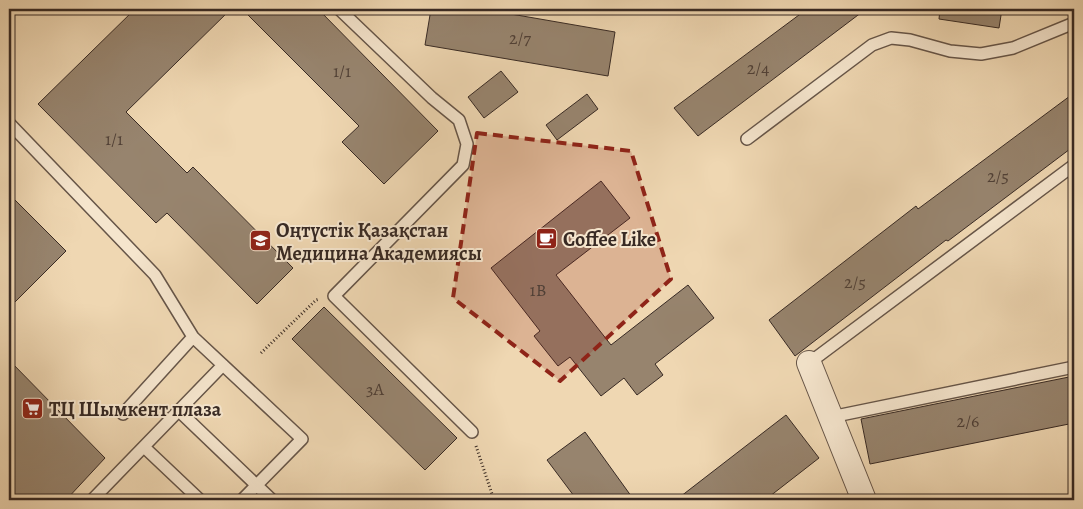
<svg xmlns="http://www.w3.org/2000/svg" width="1083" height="509" font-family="Alegreya,serif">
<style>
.building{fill:#97846e;stroke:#382a24}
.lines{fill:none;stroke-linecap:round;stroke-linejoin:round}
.lane-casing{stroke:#665548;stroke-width:14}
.street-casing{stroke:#665548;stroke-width:26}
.path{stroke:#382a24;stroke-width:3;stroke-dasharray:1 2.5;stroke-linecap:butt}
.lane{stroke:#f5e5cd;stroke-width:11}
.street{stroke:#f5e5cd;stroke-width:24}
.marked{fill:#8f2418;fill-opacity:0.2;stroke:#8f2418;stroke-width:4;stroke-dasharray:10 6;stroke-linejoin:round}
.labels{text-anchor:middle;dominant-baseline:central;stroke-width:4;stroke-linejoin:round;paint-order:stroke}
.number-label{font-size:18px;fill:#504036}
.poi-label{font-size:20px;font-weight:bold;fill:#382a24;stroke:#f5e5cd;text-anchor:start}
</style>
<rect width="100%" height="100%" fill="#efd7b2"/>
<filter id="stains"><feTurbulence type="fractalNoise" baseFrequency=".004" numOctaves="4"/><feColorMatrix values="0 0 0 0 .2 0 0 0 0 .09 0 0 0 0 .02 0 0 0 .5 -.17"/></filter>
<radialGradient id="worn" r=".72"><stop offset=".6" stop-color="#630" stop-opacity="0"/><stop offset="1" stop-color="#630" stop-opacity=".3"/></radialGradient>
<!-- building -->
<path class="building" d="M135,9H231L126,112L187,173L193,167L293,268L257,304L167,213L156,223L38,104Z
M242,9H318L438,131L384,184L342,142L359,126Z
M431,9H482L615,32L608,76L425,45Z
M807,9H866L698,136L674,108Z
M940,9H1002L999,28L939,19Z
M501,71L518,92L484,118L468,97Z
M1074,93V146L948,241L946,240L795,356L769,320L916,206L918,209Z
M587,94L598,109L557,140L546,125Z
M601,181L630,218L556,275L611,345L688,285L714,318L655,364L663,375L637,395L624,378L601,396L570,357L558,366L534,336L540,331L491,268Z
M9,194L66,251L9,308Z
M324,307L457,438L425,470L292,339Z
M9,360L105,458L66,500H9Z
M1074,376V423L870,464L861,419Z
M786,415L819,458L765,500H676Z
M585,432L634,500H577L547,460Z"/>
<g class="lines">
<defs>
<path id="lane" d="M339,9L432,98L459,120L467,144L463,165L334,296L472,432
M9,123L155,275L193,337L302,439L242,500
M747,139L872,45L891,38L910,40L950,51L981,54L1013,48L1074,23
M809,363L1074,165
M179,411L272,500
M123,414L193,337
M831,417L1074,367
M144,447L200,500
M92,500L223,365"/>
<path id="street" d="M809,363L864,500"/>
</defs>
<!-- lane casing -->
<use href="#lane" class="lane-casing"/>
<!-- street casing -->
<use href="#street" class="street-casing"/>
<!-- path -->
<path class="path" d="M9,12L12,9
M261,353L316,300L319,299
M476,446L494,500"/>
<!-- lane -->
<use href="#lane" class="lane"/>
<!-- street -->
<use href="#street" class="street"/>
</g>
<!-- marked area -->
<path class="marked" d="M477,133L631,151L671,279L560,381L453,298Z"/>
<!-- icons -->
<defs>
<symbol id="cafe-square" viewBox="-11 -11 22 22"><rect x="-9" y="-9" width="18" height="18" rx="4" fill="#8f2418" stroke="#f5e5cd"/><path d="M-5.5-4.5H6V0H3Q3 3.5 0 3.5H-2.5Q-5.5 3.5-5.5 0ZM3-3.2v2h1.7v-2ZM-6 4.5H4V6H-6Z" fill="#fff"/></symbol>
<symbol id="university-square" viewBox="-11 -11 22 22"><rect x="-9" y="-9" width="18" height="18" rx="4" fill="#8f2418" stroke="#f5e5cd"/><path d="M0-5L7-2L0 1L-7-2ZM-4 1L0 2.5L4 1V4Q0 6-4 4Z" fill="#fff"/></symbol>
<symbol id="supermarket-square" viewBox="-11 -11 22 22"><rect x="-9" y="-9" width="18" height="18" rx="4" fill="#8f2418" stroke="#f5e5cd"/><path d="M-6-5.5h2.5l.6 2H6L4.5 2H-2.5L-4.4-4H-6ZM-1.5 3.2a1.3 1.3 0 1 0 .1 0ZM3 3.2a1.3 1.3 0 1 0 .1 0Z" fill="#fff"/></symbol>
</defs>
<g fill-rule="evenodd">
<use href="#cafe-square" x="534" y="226" width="25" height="25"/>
<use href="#university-square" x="248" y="228" width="25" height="25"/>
<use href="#supermarket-square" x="20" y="396" width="25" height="25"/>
</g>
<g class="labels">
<!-- number labels -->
<g class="number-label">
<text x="520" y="38">2/7</text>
<text x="758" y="68">2/4</text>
<text x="342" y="71">1/1</text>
<text x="114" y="139">1/1</text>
<text x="998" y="176">2/5</text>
<text x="855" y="282">2/5</text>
<text x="538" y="290">1В</text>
<text x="375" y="389">3А</text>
<text x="968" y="421">2/6</text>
</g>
<!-- poi labels -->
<g class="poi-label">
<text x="276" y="230">Оңтүстік Қазақстан<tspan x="276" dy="23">Медицина Академиясы</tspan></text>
<text x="563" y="239">Coffee Like</text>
<text x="49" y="409">ТЦ Шымкент плаза</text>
</g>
</g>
<!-- margin -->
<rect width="1083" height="509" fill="none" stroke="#efd7b2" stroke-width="30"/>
<rect x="10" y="10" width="1063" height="489" fill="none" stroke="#382a24" stroke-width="2.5"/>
<rect x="15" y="15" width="1053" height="479" fill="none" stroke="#382a24"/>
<rect width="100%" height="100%" filter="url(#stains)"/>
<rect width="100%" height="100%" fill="url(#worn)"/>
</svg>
